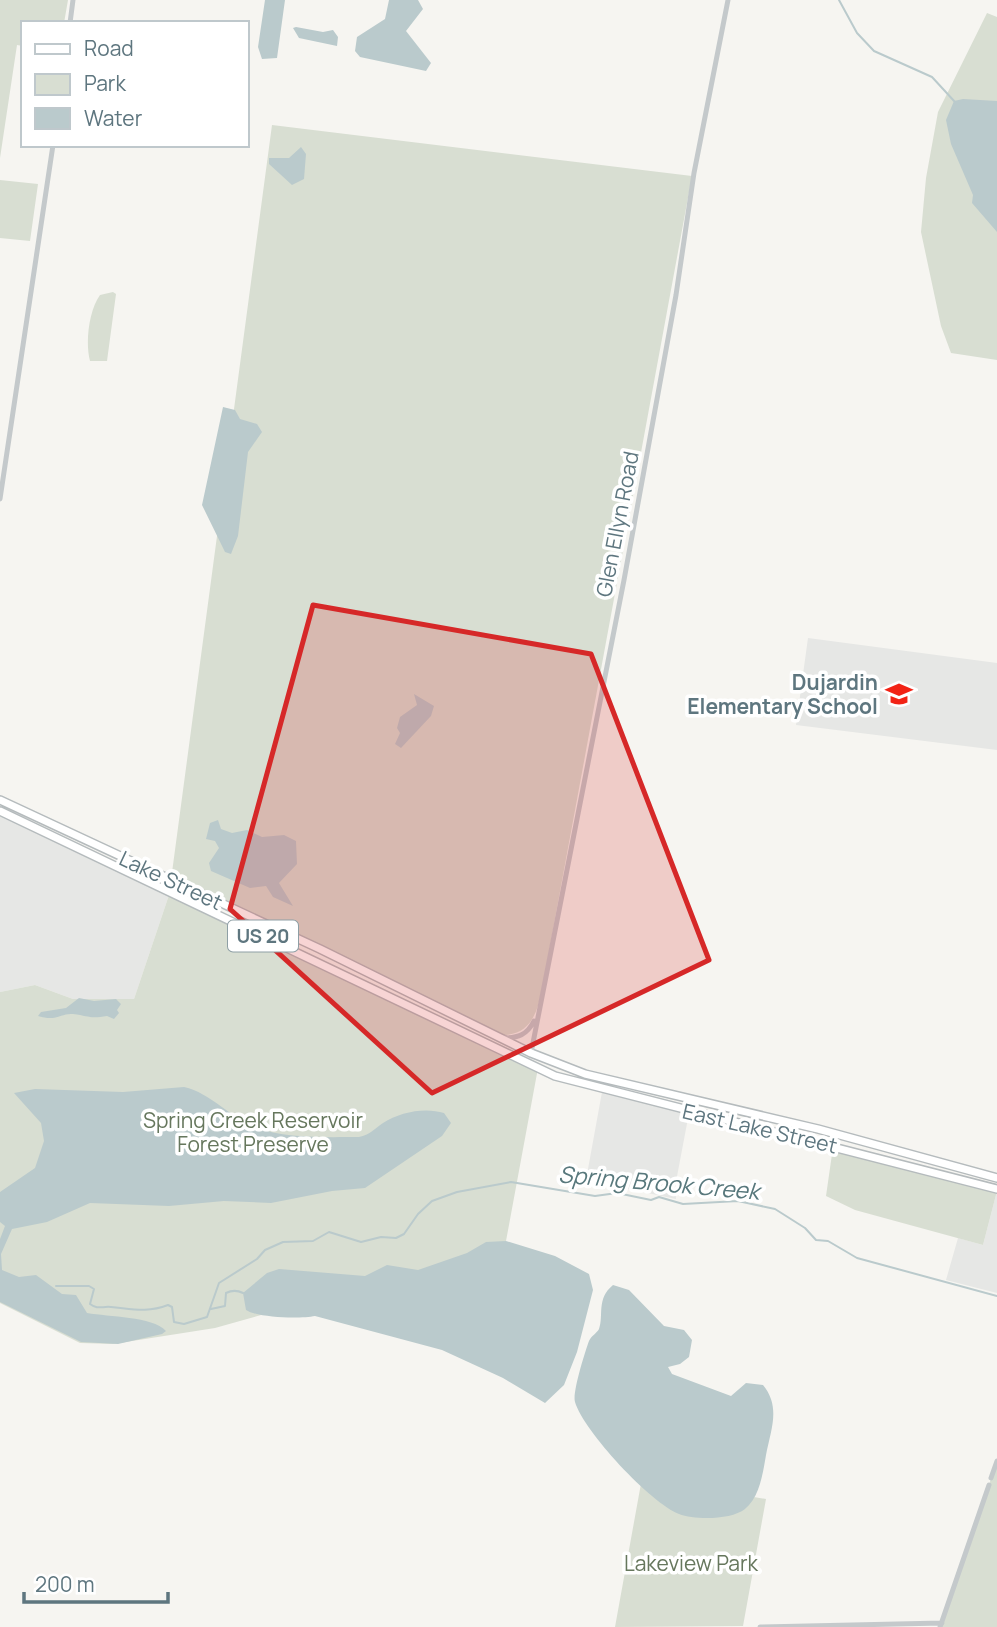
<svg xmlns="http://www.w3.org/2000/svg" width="997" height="1627" font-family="Manrope,sans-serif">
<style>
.built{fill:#e6e7e5}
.green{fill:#d8ded2}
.water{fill:#bacacc}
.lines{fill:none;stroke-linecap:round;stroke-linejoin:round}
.stream{stroke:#bacacc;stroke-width:2}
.primary-casing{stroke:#b5bbbd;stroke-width:10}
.tertiary{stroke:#c4c9cb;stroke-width:5}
.primary{stroke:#fff;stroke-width:7}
.marked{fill:#d62828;fill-opacity:0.2;stroke:#d62828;stroke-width:5;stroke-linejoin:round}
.labels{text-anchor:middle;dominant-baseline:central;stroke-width:7;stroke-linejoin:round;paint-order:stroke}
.shield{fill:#fff;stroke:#8e9fa5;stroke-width:2}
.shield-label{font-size:19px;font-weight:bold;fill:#5e767f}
.street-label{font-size:21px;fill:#5e767f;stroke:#fff}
.poi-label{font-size:21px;font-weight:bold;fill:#5e767f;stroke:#fff;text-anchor:end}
.park-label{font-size:21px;fill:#66775d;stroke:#fff}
.water-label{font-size:23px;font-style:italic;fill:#58787c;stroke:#fff}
</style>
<rect width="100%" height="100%" fill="#f6f5f1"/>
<!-- built -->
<path class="built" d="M808,638L997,663V750L796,725Z
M0,813L169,895L134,999H73L35,985L0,992Z
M602,1092L689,1113L675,1187L676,1199L586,1180Z
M997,1191V1293L946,1280L958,1238L983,1245Z"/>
<!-- green -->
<path class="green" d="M0,0H68L64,23H23V46L17,45L0,158Z
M987,13L997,17V360L951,353L941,326L921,232L926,178L938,112Z
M272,125L692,176L547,962C540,993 541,1036 501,1035L171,880Z
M0,180L38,184L30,241L0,238Z
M113,292L116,294L107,361H90C85,343 89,310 100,295Z
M170,892L538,1068L506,1241L459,1259L215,1328L113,1344L80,1343L0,1303V992L35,985L73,999H134Z
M833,1147L997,1191L983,1245L855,1210L826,1196Z
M997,1461V1627H941Z
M642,1478L766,1499L743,1626L615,1627Z"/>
<!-- water -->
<path class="water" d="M265,0H285L277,58L262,59L258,47Z
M389,0H418L423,9L406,31L431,63L426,71L360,57L355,51L357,37L385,19Z
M296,27L323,32L333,30L338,37L337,46L299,38L293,28Z
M963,99L997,101V232L972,203L973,195L951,144L946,120L954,101Z
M301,147L306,154L304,179L292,185L269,164V158H289Z
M223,407L235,410L240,419L257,424L262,432L248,452L238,536L231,554L225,552L202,505Z
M414,694L434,706L431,716L401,748L395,744L400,733L397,728L400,717L417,705Z
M218,820L221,829L232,833L247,830L262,837L284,835L296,841L297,864L279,883L293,906L273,897L266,886L250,888L211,871L209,863L219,848L215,841L206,839L210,823Z
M79,998L94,1001L116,999L121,1004L117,1010L119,1013L114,1019L107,1016C90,1019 89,1016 73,1014C60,1013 57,1022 38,1016L41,1012L66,1008Z
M184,1087C211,1093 229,1117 255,1127C285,1139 327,1137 359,1137C370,1135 374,1129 383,1123C400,1112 425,1107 444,1113L451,1123L442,1136L365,1188L332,1191L271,1203L224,1201L169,1206L90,1203L47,1222L12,1229L1,1254L2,1270L19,1277L36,1275L62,1294L76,1295L87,1313C109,1317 152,1316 166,1331L162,1334L118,1344L81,1342L0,1302V1239L5,1226L0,1222V1192L35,1168L44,1141L41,1123L14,1093L35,1089L123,1092Z
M506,1241L555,1256L589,1274L593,1290L577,1352L564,1385L545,1403L503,1378L442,1350L315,1316C300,1319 258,1318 246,1310L243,1293L267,1273L279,1269L365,1276L387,1265L418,1270L467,1253L486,1242Z
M613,1285L629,1290L664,1326L684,1330L692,1340L689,1357L680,1364L668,1367L672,1374L731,1396L746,1383L763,1385C781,1407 771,1429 766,1455C763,1472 760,1497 745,1509C731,1520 695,1520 679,1514C651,1503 584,1432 575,1402C572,1393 585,1352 589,1341C591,1336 597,1333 599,1329C604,1315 596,1299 613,1285Z"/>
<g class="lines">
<!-- stream -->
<path class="stream" d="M839,0L857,33L874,51L932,77L955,102
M56,1286H89L94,1289L90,1304C98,1310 102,1306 111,1307C133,1309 147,1313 168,1305L172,1307L174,1322L184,1324L207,1317L219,1283L257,1259L265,1250L283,1242L313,1241L329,1232L361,1242L381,1237L396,1238L404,1234L418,1214L432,1201L457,1192L511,1182L595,1196L617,1193L651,1200L659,1197L683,1204L738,1201L775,1209L805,1228L816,1240L828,1241L857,1258L997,1296
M211,1309L225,1306L226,1293C232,1290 237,1290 243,1293"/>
<defs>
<path id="primary" d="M0,800L320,949L531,1053L585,1074L818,1129L997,1178
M0,811L555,1076L997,1189"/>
</defs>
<!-- primary casing -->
<use href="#primary" class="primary-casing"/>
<!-- tertiary -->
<path class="tertiary" d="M70,23L73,0
M0,499L53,145
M503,1038C518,1038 527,1035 534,1021
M531,1053L624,580L676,295L694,173L728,0
M991,1478L997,1461
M760,1627L942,1623
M940,1627L989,1485"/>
<!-- primary -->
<use href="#primary" class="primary"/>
</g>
<!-- marked area -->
<path class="marked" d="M313,605L591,654L709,960L432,1093L230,909Z"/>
<!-- icons -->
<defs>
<symbol id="school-bare" viewBox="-9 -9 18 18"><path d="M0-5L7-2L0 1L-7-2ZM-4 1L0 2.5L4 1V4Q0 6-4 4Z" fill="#f22315" stroke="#fff" stroke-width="2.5" paint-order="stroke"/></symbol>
</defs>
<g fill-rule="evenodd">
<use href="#school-bare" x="880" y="675" width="38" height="38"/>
</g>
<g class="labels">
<!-- shield labels -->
<rect class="shield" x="228" y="920.5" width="70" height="31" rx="5"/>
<g class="shield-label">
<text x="263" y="936">US 20</text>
</g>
<!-- street labels -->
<g class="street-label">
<text transform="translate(617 524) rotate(-79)">Glen Ellyn Road</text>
<text transform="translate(171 880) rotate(25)">Lake Street</text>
<text transform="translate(760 1128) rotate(13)">East Lake Street</text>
</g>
<!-- poi labels -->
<g class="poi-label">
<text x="878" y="682">Dujardin<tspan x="878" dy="24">Elementary School</tspan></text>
</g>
<!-- park labels -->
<g class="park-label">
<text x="253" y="1120">Spring Creek Reservoir<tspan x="253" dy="24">Forest Preserve</tspan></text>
<text x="691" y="1563">Lakeview Park</text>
</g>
<!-- water labels -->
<g class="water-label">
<text transform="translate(659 1182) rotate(5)">Spring Brook Creek</text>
</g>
</g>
<!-- legend -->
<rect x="21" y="21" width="228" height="126" fill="#ffffff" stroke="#bfc8cc" stroke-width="2"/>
<rect x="35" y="44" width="35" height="10" fill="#ffffff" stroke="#bfc8cc" stroke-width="2"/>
<text x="84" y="56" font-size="21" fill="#5e767f">Road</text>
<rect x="35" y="74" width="35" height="21" fill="#d8ded2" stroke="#bfc8cc" stroke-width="2"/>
<text x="84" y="91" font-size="21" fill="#5e767f">Park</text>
<rect x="35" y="108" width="35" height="21" fill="#bacacc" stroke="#bfc8cc" stroke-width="2"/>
<text x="84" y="126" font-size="21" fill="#5e767f">Water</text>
<!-- scale -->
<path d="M24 1592v10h144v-10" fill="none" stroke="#5e767f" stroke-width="3.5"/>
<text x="35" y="1592" font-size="21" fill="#5e767f" stroke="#ffffff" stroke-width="5" paint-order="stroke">200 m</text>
</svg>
